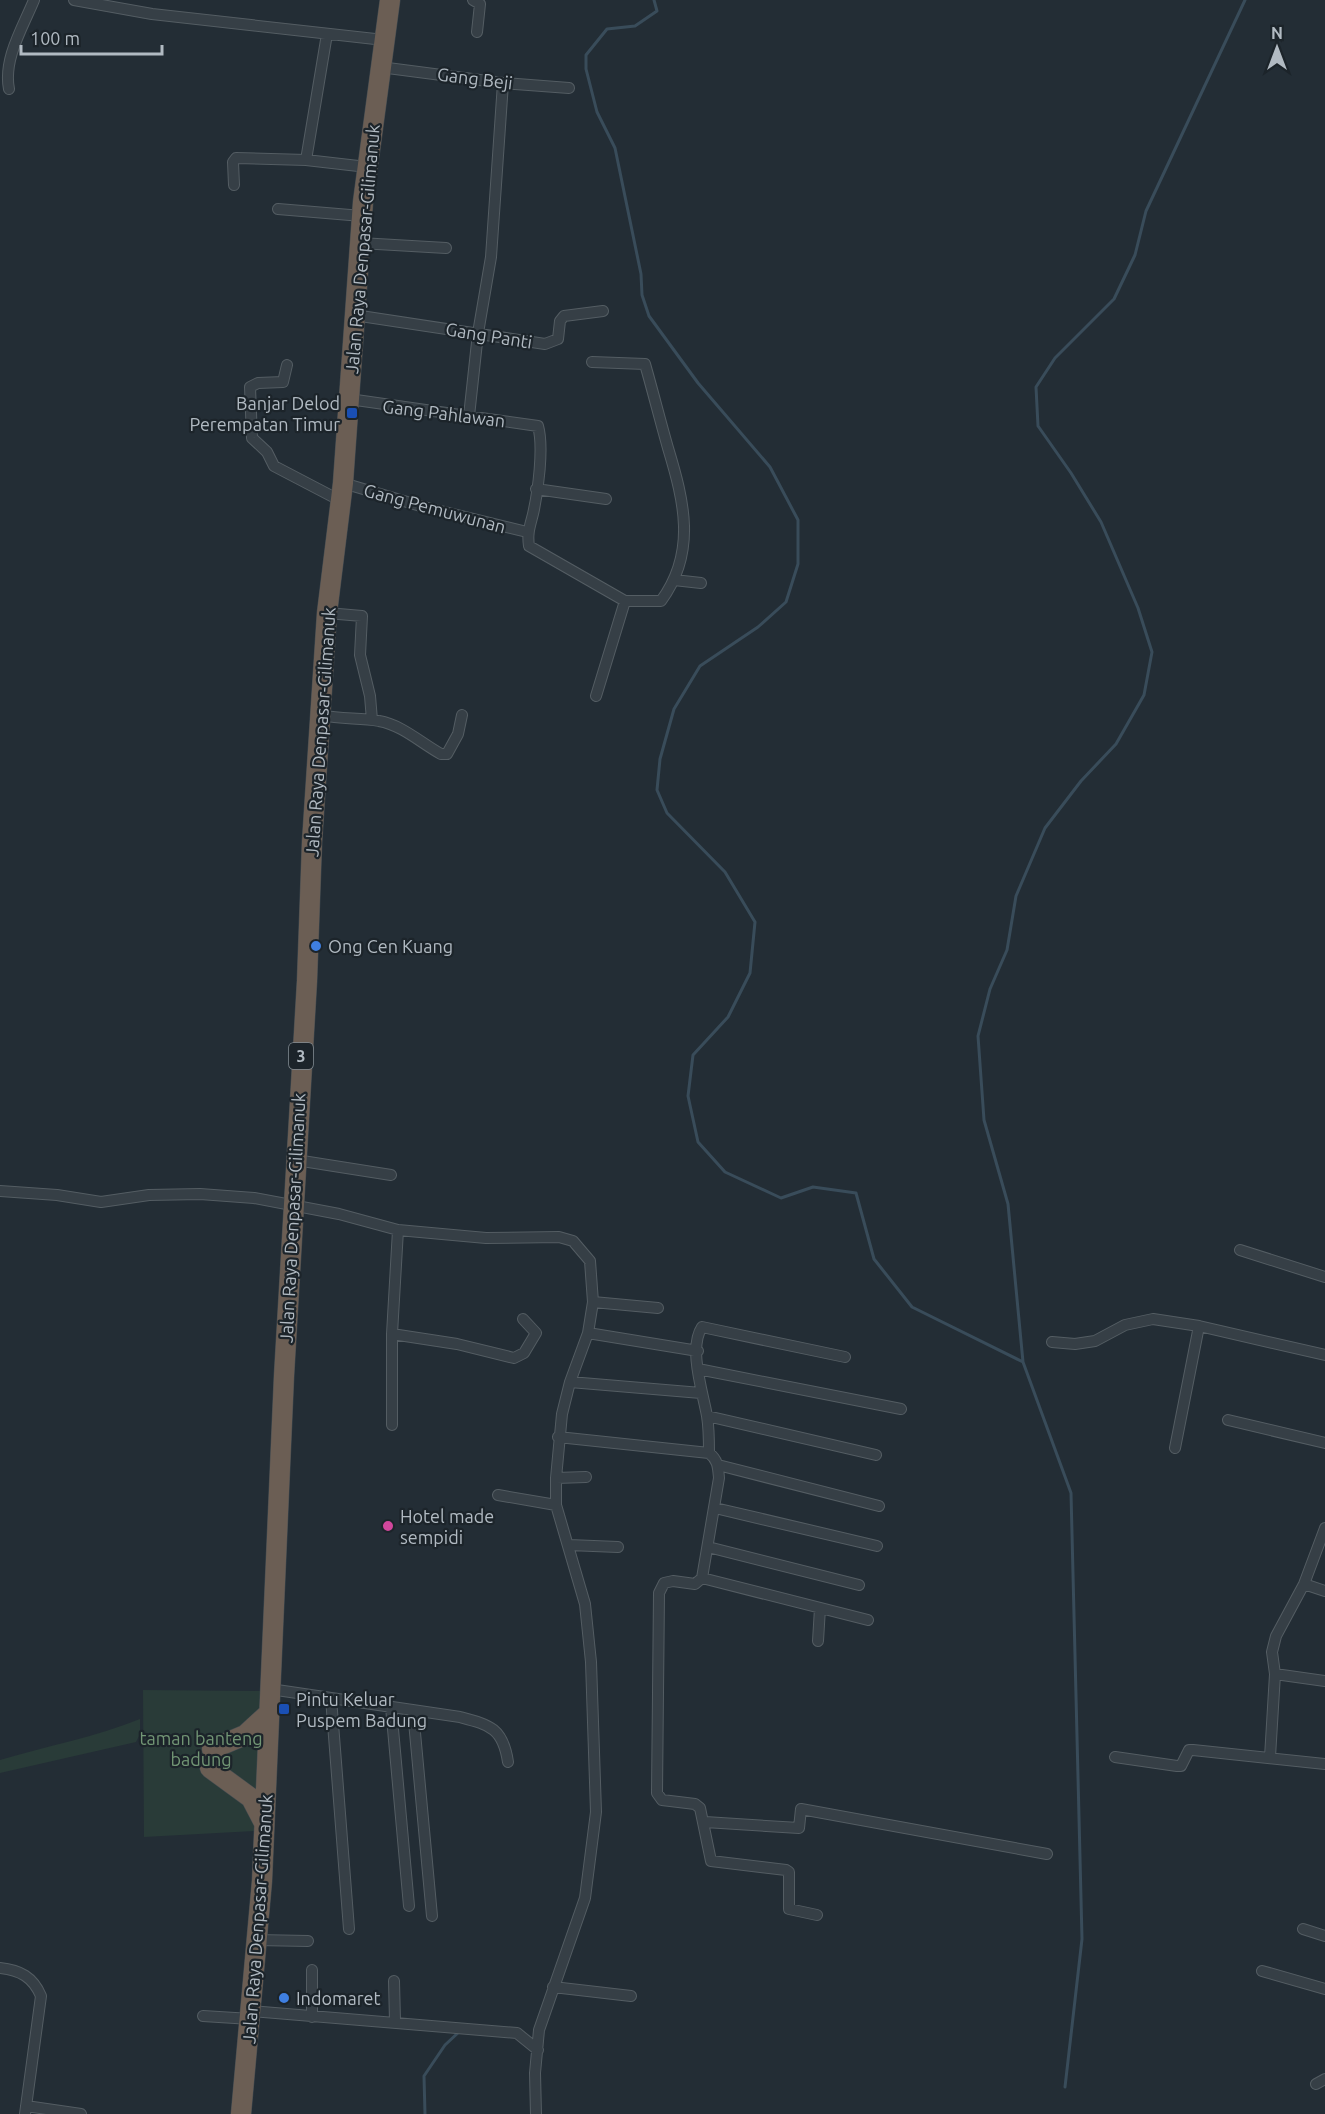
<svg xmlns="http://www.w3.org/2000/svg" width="1325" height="2114" font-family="Ubuntu,sans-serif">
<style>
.green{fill:#293b38}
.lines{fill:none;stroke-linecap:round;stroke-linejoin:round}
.stream{stroke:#394c5a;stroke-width:3}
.street-casing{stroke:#545d63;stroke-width:12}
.highway-casing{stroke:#414a50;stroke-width:21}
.street{stroke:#363f46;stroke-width:10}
.highway{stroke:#6b5e54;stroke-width:20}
.transit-dot{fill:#1a4fb4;stroke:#1c242a;stroke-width:2}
.shop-dot{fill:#3f7fe0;stroke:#1c242a;stroke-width:2}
.hotel-dot{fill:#d1479c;stroke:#1c242a;stroke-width:2}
.labels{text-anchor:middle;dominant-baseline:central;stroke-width:4.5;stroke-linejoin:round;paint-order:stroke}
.shield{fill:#1c242a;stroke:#848d94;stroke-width:1.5}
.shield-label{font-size:16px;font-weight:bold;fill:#b1bac2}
.street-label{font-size:18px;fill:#b1bac2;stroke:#1c242a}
.poi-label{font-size:18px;fill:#b1bac2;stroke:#1c242a;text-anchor:start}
.park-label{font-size:18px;fill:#729675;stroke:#1c242a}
</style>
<rect width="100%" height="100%" fill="#232d35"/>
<!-- green -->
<path class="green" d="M143,1690L261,1691L254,1831L144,1837Z
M140,1719V1734L136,1742L0,1773V1760C47,1746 96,1737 140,1719Z"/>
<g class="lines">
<!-- stream -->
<path class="stream" d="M654,0L657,11L635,26L607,29L586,55V69L597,112L615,148L641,274L642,295L649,316L698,383L770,467L798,520V564L786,602L758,627L700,666L674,709L660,759L657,790L667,813L725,872L755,922L750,973L728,1017L693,1055L688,1096L698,1142L725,1172L781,1198L813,1187L856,1193L874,1259L912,1307L1023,1362
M1065,2087L1082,1939L1071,1493L1023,1362L1008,1204L984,1120L978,1036L990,989L1007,950L1016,896L1045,828L1081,781L1116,744L1144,695L1152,652L1138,608L1101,522L1071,473L1038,426L1036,387L1055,358L1114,299L1135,255L1146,211L1245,0
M425,2114L424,2076L445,2045L459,2032"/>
<defs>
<path id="street" d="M74,0L152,14L384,40
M473,0L480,4L477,32
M380,67L503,83L569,88
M9,89C3,59 23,27 34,0
M306,160L327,34
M234,185L233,162L236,158L306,160L367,167
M278,209L362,216
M360,243L446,248
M354,315L545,344L558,339L560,321L564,316L603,311
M287,365L283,382L258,383L250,387L252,438L267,452L274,466L341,501
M349,399L538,426C544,447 538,492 533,514C530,526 527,533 529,546L625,601H661C697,552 684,501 668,448C660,420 653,392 645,364L592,362
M469,416L478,333L491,257L503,83
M343,483L424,507L527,532
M536,489L606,499
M674,580L701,583
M327,613L362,616L360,655L370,696L372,720
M596,696L625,601
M322,715C341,720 360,717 379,721C402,725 421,743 441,754H447L458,734L462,715
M296,1160L391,1175
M0,1191L57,1195L101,1202L149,1195L200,1194L254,1198L339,1214L398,1230L486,1238L559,1237L573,1241L590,1261L593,1302L588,1333L570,1382L562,1414L556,1478V1505L585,1604L591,1662L596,1812L585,1898L539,2030L535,2073L536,2114
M1240,1250L1325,1277
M593,1302L658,1308
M588,1333L698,1351
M392,1334L457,1344L514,1358L524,1353L536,1333L523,1319
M1052,1342L1075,1344L1095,1341L1125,1325L1153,1319L1199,1326L1325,1355
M698,1369L901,1409
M570,1382L701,1393
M707,1416L876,1455
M1228,1420L1325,1443
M392,1425V1334L398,1230
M558,1437L709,1453C718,1460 718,1467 719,1478L702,1578L868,1620
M1175,1448L1199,1326
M709,1453C709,1441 709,1428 707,1416C703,1393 688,1348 702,1327L845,1357
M718,1465L879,1506
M556,1478L586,1477
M498,1495L556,1505
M715,1508L877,1546
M569,1545L618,1547
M708,1547L859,1585
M702,1578L695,1584L673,1581L664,1583L659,1593L657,1793L662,1800L695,1804L700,1808L711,1861L786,1870L789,1872V1909L817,1915
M1304,1584L1325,1591
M818,1641L820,1608
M1275,1674L1325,1681
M270,1689L460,1717C490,1725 503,1728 508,1762
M331,1698L349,1929
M391,1707L409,1906
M413,1711L432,1916
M1115,1757L1177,1766H1181L1189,1750H1193L1325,1764
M1270,1757L1275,1674L1272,1652L1276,1636L1304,1584L1325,1528
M705,1822L799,1828L801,1809L1047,1854
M1303,1929L1325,1936
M257,1940L308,1941
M0,1968C20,1970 33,1977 41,1996L25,2114
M312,1970V2017
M1262,1971L1325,1989
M394,1981L395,2021
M553,1987L631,1996
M251,2011L517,2033L538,2050
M203,2016L251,2019
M1316,2084L1325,2079
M26,2106L81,2114"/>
<path id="highway" d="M212,1749L245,1735L269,1713
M210,1768L251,1798L264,1823
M241,2114L262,1881L284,1376L307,981L312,842L327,613L343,483L363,202L390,0"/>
</defs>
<!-- street casing -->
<use href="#street" class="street-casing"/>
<!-- highway casing -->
<use href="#highway" class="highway-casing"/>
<!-- street -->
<use href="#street" class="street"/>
<!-- highway -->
<use href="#highway" class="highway"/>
</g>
<!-- markers -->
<g class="transit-dot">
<rect x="346" y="407" width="12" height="12" rx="3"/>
<rect x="278" y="1703" width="12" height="12" rx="3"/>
</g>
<g class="shop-dot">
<circle cx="316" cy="946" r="6"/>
<circle cx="284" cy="1998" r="6"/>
</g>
<circle class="hotel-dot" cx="388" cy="1526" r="6"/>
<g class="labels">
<!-- shield labels -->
<rect class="shield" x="289" y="1043" width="24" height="26" rx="4.5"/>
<g class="shield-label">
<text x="301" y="1056">3</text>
</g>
<!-- street labels -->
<g class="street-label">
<text transform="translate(475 78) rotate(7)">Gang Beji</text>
<text transform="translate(362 249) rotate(-85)">Jalan Raya Denpasar-Gilimanuk</text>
<text transform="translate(489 335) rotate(9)">Gang Panti</text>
<text transform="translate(444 413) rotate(7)">Gang Pahlawan</text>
<text transform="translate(435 508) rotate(15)">Gang Pemuwunan</text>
<text transform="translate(320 732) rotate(-86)">Jalan Raya Denpasar-Gilimanuk</text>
<text transform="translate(292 1218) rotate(-87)">Jalan Raya Denpasar-Gilimanuk</text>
<text transform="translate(257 1919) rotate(-86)">Jalan Raya Denpasar-Gilimanuk</text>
</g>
<!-- poi labels -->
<g class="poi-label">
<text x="340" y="403" text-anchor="end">Banjar Delod<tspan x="340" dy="21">Perempatan Timur</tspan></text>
<text x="328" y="946">Ong Cen Kuang</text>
<text x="400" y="1516">Hotel made<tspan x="400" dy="21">sempidi</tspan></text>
<text x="296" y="1699">Pintu Keluar<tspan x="296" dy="21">Puspem Badung</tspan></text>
<text x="296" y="1998">Indomaret</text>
</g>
<!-- park labels -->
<g class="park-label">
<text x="201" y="1738">taman banteng<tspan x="201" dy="21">badung</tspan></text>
</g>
</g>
<!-- north arrow -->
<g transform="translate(1277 48)" stroke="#1c242a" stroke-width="4.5" paint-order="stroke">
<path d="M0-4.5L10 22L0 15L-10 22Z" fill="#b1bac2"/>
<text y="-9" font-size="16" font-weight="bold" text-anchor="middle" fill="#b1bac2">N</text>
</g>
<!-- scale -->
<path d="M21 45v9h141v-9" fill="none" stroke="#b1bac2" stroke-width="3"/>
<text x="30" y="45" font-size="18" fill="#b1bac2" stroke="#1c242a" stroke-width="4.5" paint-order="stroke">100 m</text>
</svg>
